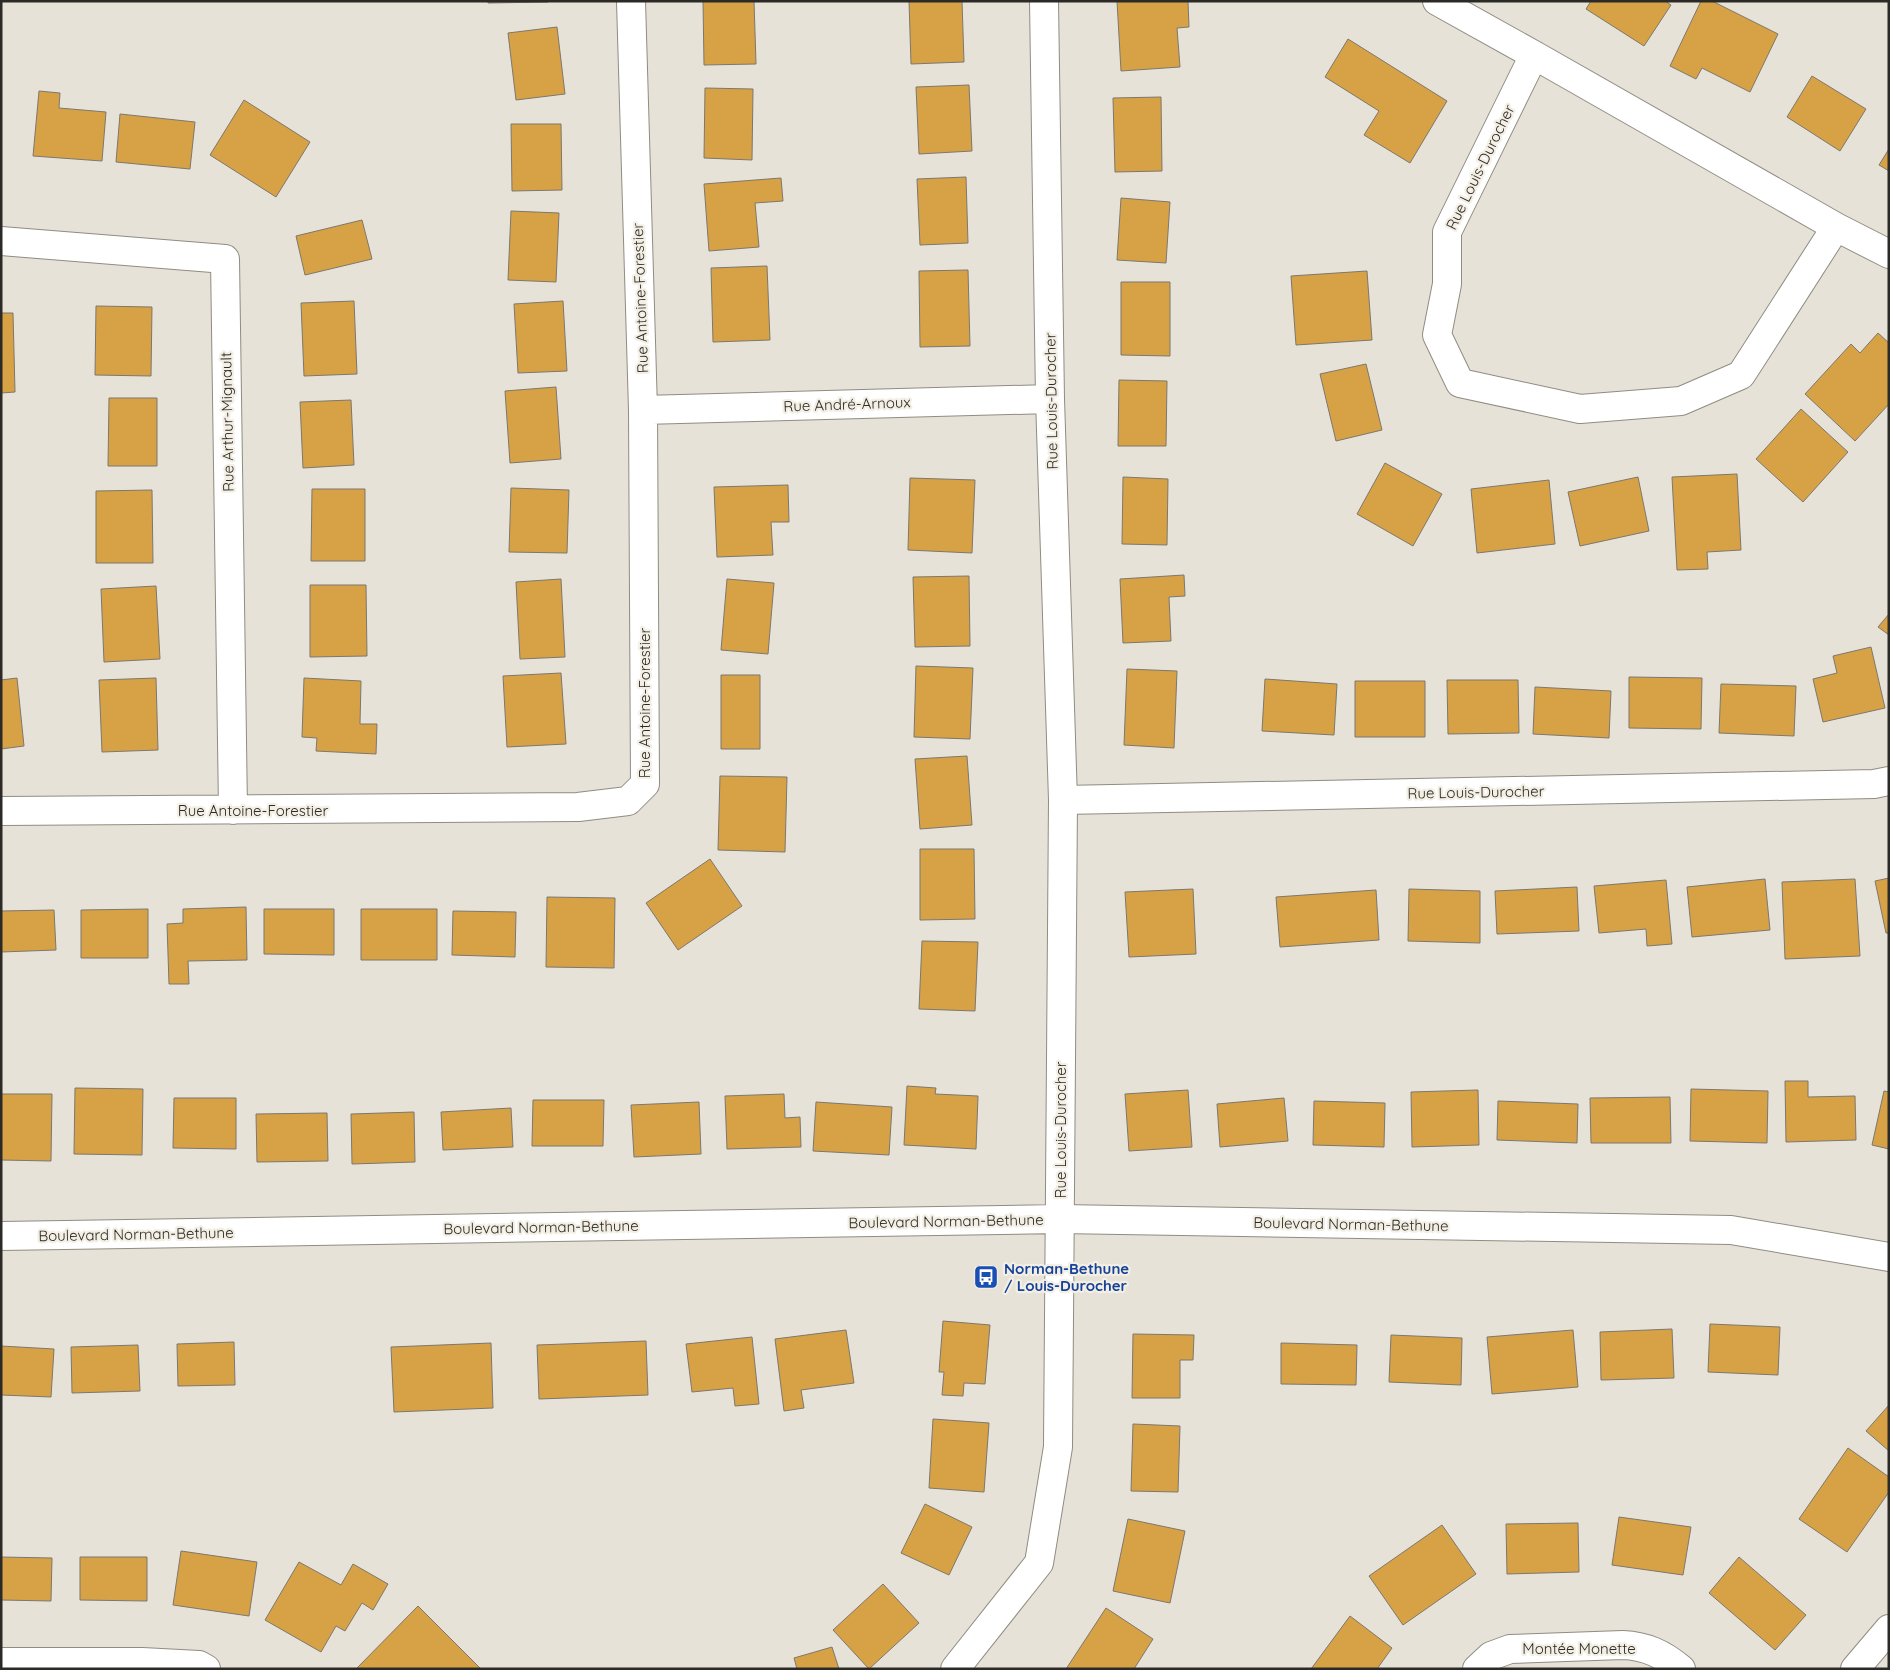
<svg xmlns="http://www.w3.org/2000/svg" width="1890" height="1670" font-family="Quicksand,sans-serif">
<style>
.building{fill:#d7a245;stroke:#7d776e}
.lines{fill:none;stroke-linecap:round;stroke-linejoin:round}
.minor-casing{stroke:#908c82;stroke-width:30}
.minor{stroke:#fff;stroke-width:28}
.labels{text-anchor:middle;dominant-baseline:central;stroke-width:4.5;stroke-linejoin:round;paint-order:stroke}
.street-label{font-size:15px;fill:#2c2a26;stroke:#f3efe4}
.transit-label{font-size:15px;font-weight:bold;fill:#164399;stroke:#f3efe4;text-anchor:start}
</style>
<rect width="100%" height="100%" fill="#e6e2d7"/>
<!-- building -->
<path class="building" d="M488,1H548V2L488,3Z
M703,1H754L756,64L704,65Z
M909,1H962L964,62L911,64Z
M1117,1H1188L1189,27L1177,28L1180,67L1121,71Z
M1591,1H1665L1671,5L1644,46L1586,9Z
M1701,1H1712L1778,34L1750,92L1702,68L1696,79L1670,66Z
M557,27L565,94L516,100L508,33Z
M1348,39L1447,101L1410,163L1364,135L1379,111L1325,77Z
M1812,76L1866,109L1840,151L1787,117Z
M969,85L972,151L919,154L916,87Z
M705,88L753,89L752,160L704,158Z
M39,91L60,93L59,108L106,112L102,161L33,156Z
M1161,97L1162,171L1115,172L1113,98Z
M244,100L310,142L276,197L210,155Z
M120,114L195,122L190,169L116,162Z
M511,124H561L562,190L512,191Z
M1889,149V171L1879,165Z
M966,177L968,243L920,245L917,179Z
M781,178L783,201L755,203L759,247L709,251L704,184Z
M1121,198L1170,202L1166,263L1117,260Z
M511,211L559,213L556,282L508,280Z
M362,220L372,259L305,275L296,236Z
M767,266L770,340L713,342L711,268Z
M968,270L970,346L920,347L919,271Z
M1367,271L1372,340L1296,345L1291,276Z
M1121,282H1170V356L1121,355Z
M354,301L357,374L304,376L301,303Z
M563,301L567,371L518,373L514,304Z
M96,306L152,307L151,376L95,375Z
M1,313H13L15,392L1,393Z
M1878,333L1889,343V404L1855,441L1805,394L1851,344L1860,353Z
M1366,364L1382,430L1336,441L1320,374Z
M1119,380L1167,381L1166,446H1118Z
M556,387L561,459L510,463L505,391Z
M109,398H157V466H108Z
M351,400L354,465L303,468L300,402Z
M1801,409L1848,452L1803,502L1756,459Z
M1385,463L1442,494L1413,546L1357,514Z
M1737,474L1741,550L1707,552L1708,569L1677,570L1672,477Z
M1123,477L1168,479L1167,545L1122,544Z
M1638,477L1649,531L1580,546L1568,492Z
M910,478L975,480L972,553L908,550Z
M1549,480L1555,544L1477,553L1471,489Z
M788,485L789,522H771L773,555L717,557L714,487Z
M511,488L569,490L567,553L509,552Z
M312,489H365V561H311Z
M152,490L153,563H96V491Z
M1184,575L1185,596L1169,597L1171,641L1123,643L1120,579Z
M969,576L970,646L915,647L913,577Z
M561,579L565,657L520,659L516,582Z
M727,579L774,583L768,654L721,650Z
M310,585H366L367,656L310,657Z
M156,586L160,659L104,662L101,589Z
M1889,614V635L1878,627Z
M1871,647L1885,708L1823,722L1813,679L1837,673L1833,656Z
M916,666L973,668L970,739L914,737Z
M1127,669L1177,671L1174,748L1124,745Z
M561,673L566,744L507,747L503,676Z
M721,675H760V749H721Z
M1629,677L1702,678L1701,729L1629,728Z
M17,678L24,746L1,749V680Z
M156,678L158,750L102,752L99,680Z
M304,678L361,681L360,724H377L376,754L316,751L317,738L302,737Z
M1265,679L1337,684L1334,735L1262,731Z
M1447,680H1518L1519,733L1448,734Z
M1355,681H1425V737H1355Z
M1721,684L1796,686L1794,736L1719,733Z
M1535,687L1611,691L1609,738L1533,734Z
M967,756L972,825L920,829L915,759Z
M720,776L787,777L785,852L718,850Z
M920,849H974L975,919L920,920Z
M710,859L742,906L678,950L646,903Z
M1889,878V933H1886L1875,881Z
M1765,879L1770,930L1692,937L1687,887Z
M1855,879L1860,956L1785,959L1782,882Z
M1666,880L1672,944L1647,946L1646,929L1599,933L1594,886Z
M1577,887L1579,931L1497,934L1495,891Z
M1193,889L1196,954L1129,957L1125,892Z
M1409,889L1480,891V943L1408,941Z
M1376,890L1379,940L1280,947L1276,897Z
M547,897L615,898L614,968L546,967Z
M246,907L247,960L188,961L189,984H169L167,924L183,923V909Z
M148,909V958H81V910Z
M264,909H334V955L264,954Z
M361,909H437V960H361Z
M54,910L56,950L1,952V911Z
M453,911L516,912L515,957L452,955Z
M922,941L978,942L975,1011L919,1009Z
M1785,1081H1808V1097L1855,1096L1856,1140L1786,1142Z
M907,1086L936,1088L935,1094L978,1096L976,1149L904,1145Z
M75,1088L143,1089L142,1155L74,1154Z
M1691,1089L1768,1091L1767,1143L1690,1141Z
M1188,1090L1192,1147L1129,1151L1125,1094Z
M1478,1090L1479,1145L1412,1147L1411,1092Z
M1884,1091L1889,1092V1149L1872,1145Z
M1,1094H52L51,1161L1,1160Z
M784,1094L785,1118L800,1117L801,1147L727,1149L725,1096Z
M1670,1097L1671,1143H1591L1590,1098Z
M174,1098H236V1149L173,1148Z
M1284,1098L1288,1141L1220,1147L1217,1104Z
M533,1100H604L603,1146H532Z
M1314,1101L1385,1103L1384,1147L1313,1145Z
M1498,1101L1578,1104L1577,1143L1497,1140Z
M699,1102L701,1154L634,1157L631,1105Z
M816,1102L892,1107L889,1155L813,1151Z
M511,1108L513,1147L443,1150L441,1112Z
M414,1112L415,1162L352,1164L351,1114Z
M327,1113L328,1161L257,1162L256,1114Z
M943,1321L990,1325L985,1384L964,1383L963,1396L942,1395L944,1372H939Z
M1710,1324L1780,1327L1778,1375L1708,1372Z
M1672,1329L1674,1378L1601,1380L1600,1332Z
M846,1330L854,1383L801,1390L804,1408L784,1411L775,1339Z
M1573,1330L1578,1387L1492,1394L1487,1337Z
M1133,1334L1194,1335L1193,1360H1180V1398H1132Z
M1391,1335L1462,1338L1461,1385L1389,1382Z
M752,1337L759,1404L735,1406L733,1388L692,1392L686,1344Z
M646,1341L648,1395L539,1399L537,1345Z
M234,1342L235,1385L178,1386L177,1344Z
M491,1343L493,1408L394,1412L391,1347Z
M1281,1343L1357,1345L1356,1385L1281,1384Z
M138,1345L140,1391L72,1393L71,1347Z
M1,1346L54,1349L51,1397L1,1395Z
M1889,1405V1451L1866,1431Z
M933,1419L989,1423L984,1492L929,1488Z
M1133,1424L1180,1426L1178,1492L1131,1491Z
M1848,1448L1889,1477V1492L1847,1552L1799,1519Z
M925,1504L972,1527L949,1575L901,1553Z
M1619,1517L1691,1527L1683,1575L1612,1565Z
M1128,1519L1185,1531L1170,1603L1113,1591Z
M1578,1523L1579,1572L1507,1574L1506,1524Z
M1442,1525L1476,1574L1403,1625L1369,1576Z
M181,1551L257,1562L249,1616L173,1605Z
M1,1557L52,1558L51,1601L1,1600Z
M80,1557H147V1601L80,1600Z
M1739,1557L1806,1615L1775,1650L1709,1593Z
M299,1562L341,1585L353,1564L388,1584L373,1610L362,1603L345,1631L336,1626L321,1652L265,1620Z
M883,1584L919,1623L869,1669L833,1630Z
M418,1606L481,1669H356Z
M1106,1608L1153,1639L1134,1669H1066Z
M1350,1616L1392,1648L1377,1669H1311Z
M832,1647L839,1669H797L794,1658Z"/>
<g class="lines">
<defs>
<path id="minor" d="M1437,1L1534,55L1836,227L1889,254
M1534,55L1447,232V284L1437,335L1460,383L1580,409L1681,401L1741,375L1836,227
M1,241L225,259L233,810
M643,410L1050,399
M1063,800L1874,784L1889,781
M1,811L578,807L628,801L645,784L643,410L631,1
M1,1236L1060,1219L1731,1230L1889,1257
M1,1662H142L199,1665L206,1669
M955,1669L1039,1563L1058,1447L1063,800L1050,399L1044,1
M1477,1669L1491,1656L1510,1649L1623,1645C1646,1646 1663,1654 1681,1669
M1855,1669L1889,1629"/>
</defs>
<!-- minor casing -->
<use href="#minor" class="minor-casing"/>
<!-- minor -->
<use href="#minor" class="minor"/>
</g>
<!-- icons -->
<defs>
<symbol id="bus-square" viewBox="-11 -11 22 22"><rect x="-9" y="-9" width="18" height="18" rx="4" fill="#1a4fb4" stroke="#f3efe4"/><path d="M-5-6H5V4H4V6H2V4H-2V6H-4V4H-5ZM-3.5-4V0h7V-4ZM-3.5 1.2v1.5H-2V1.2ZM2 1.2v1.5H3.5V1.2Z" fill="#fff"/></symbol>
</defs>
<g fill-rule="evenodd">
<use href="#bus-square" x="972" y="1263" width="28" height="28"/>
</g>
<g class="labels">
<!-- street labels -->
<g class="street-label">
<text transform="translate(1480 167) rotate(-64)">Rue Louis-Durocher</text>
<text transform="translate(640 298) rotate(-92)">Rue Antoine-Forestier</text>
<text transform="translate(1051 401) rotate(-91)">Rue Louis-Durocher</text>
<text transform="translate(847 404) rotate(-2)">Rue André-Arnoux</text>
<text transform="translate(227 422) rotate(-91)">Rue Arthur-Mignault</text>
<text transform="translate(644 703) rotate(-90)">Rue Antoine-Forestier</text>
<text transform="translate(1476 792) rotate(-1)">Rue Louis-Durocher</text>
<text x="253" y="810">Rue Antoine-Forestier</text>
<text transform="translate(1060 1130) rotate(-90)">Rue Louis-Durocher</text>
<text transform="translate(946 1221) rotate(-1)">Boulevard Norman-Bethune</text>
<text transform="translate(1351 1224) rotate(1)">Boulevard Norman-Bethune</text>
<text transform="translate(541 1227) rotate(-1)">Boulevard Norman-Bethune</text>
<text transform="translate(136 1234) rotate(-1)">Boulevard Norman-Bethune</text>
<text x="1579" y="1648">Montée Monette</text>
</g>
<!-- transit labels -->
<g class="transit-label">
<text x="1004" y="1268">Norman-Bethune<tspan x="1004" dy="17">/ Louis-Durocher</tspan></text>
</g>
</g>
<!-- border -->
<rect width="1890" height="1670" fill="none" stroke="#2c2a26" stroke-width="5"/>
</svg>
